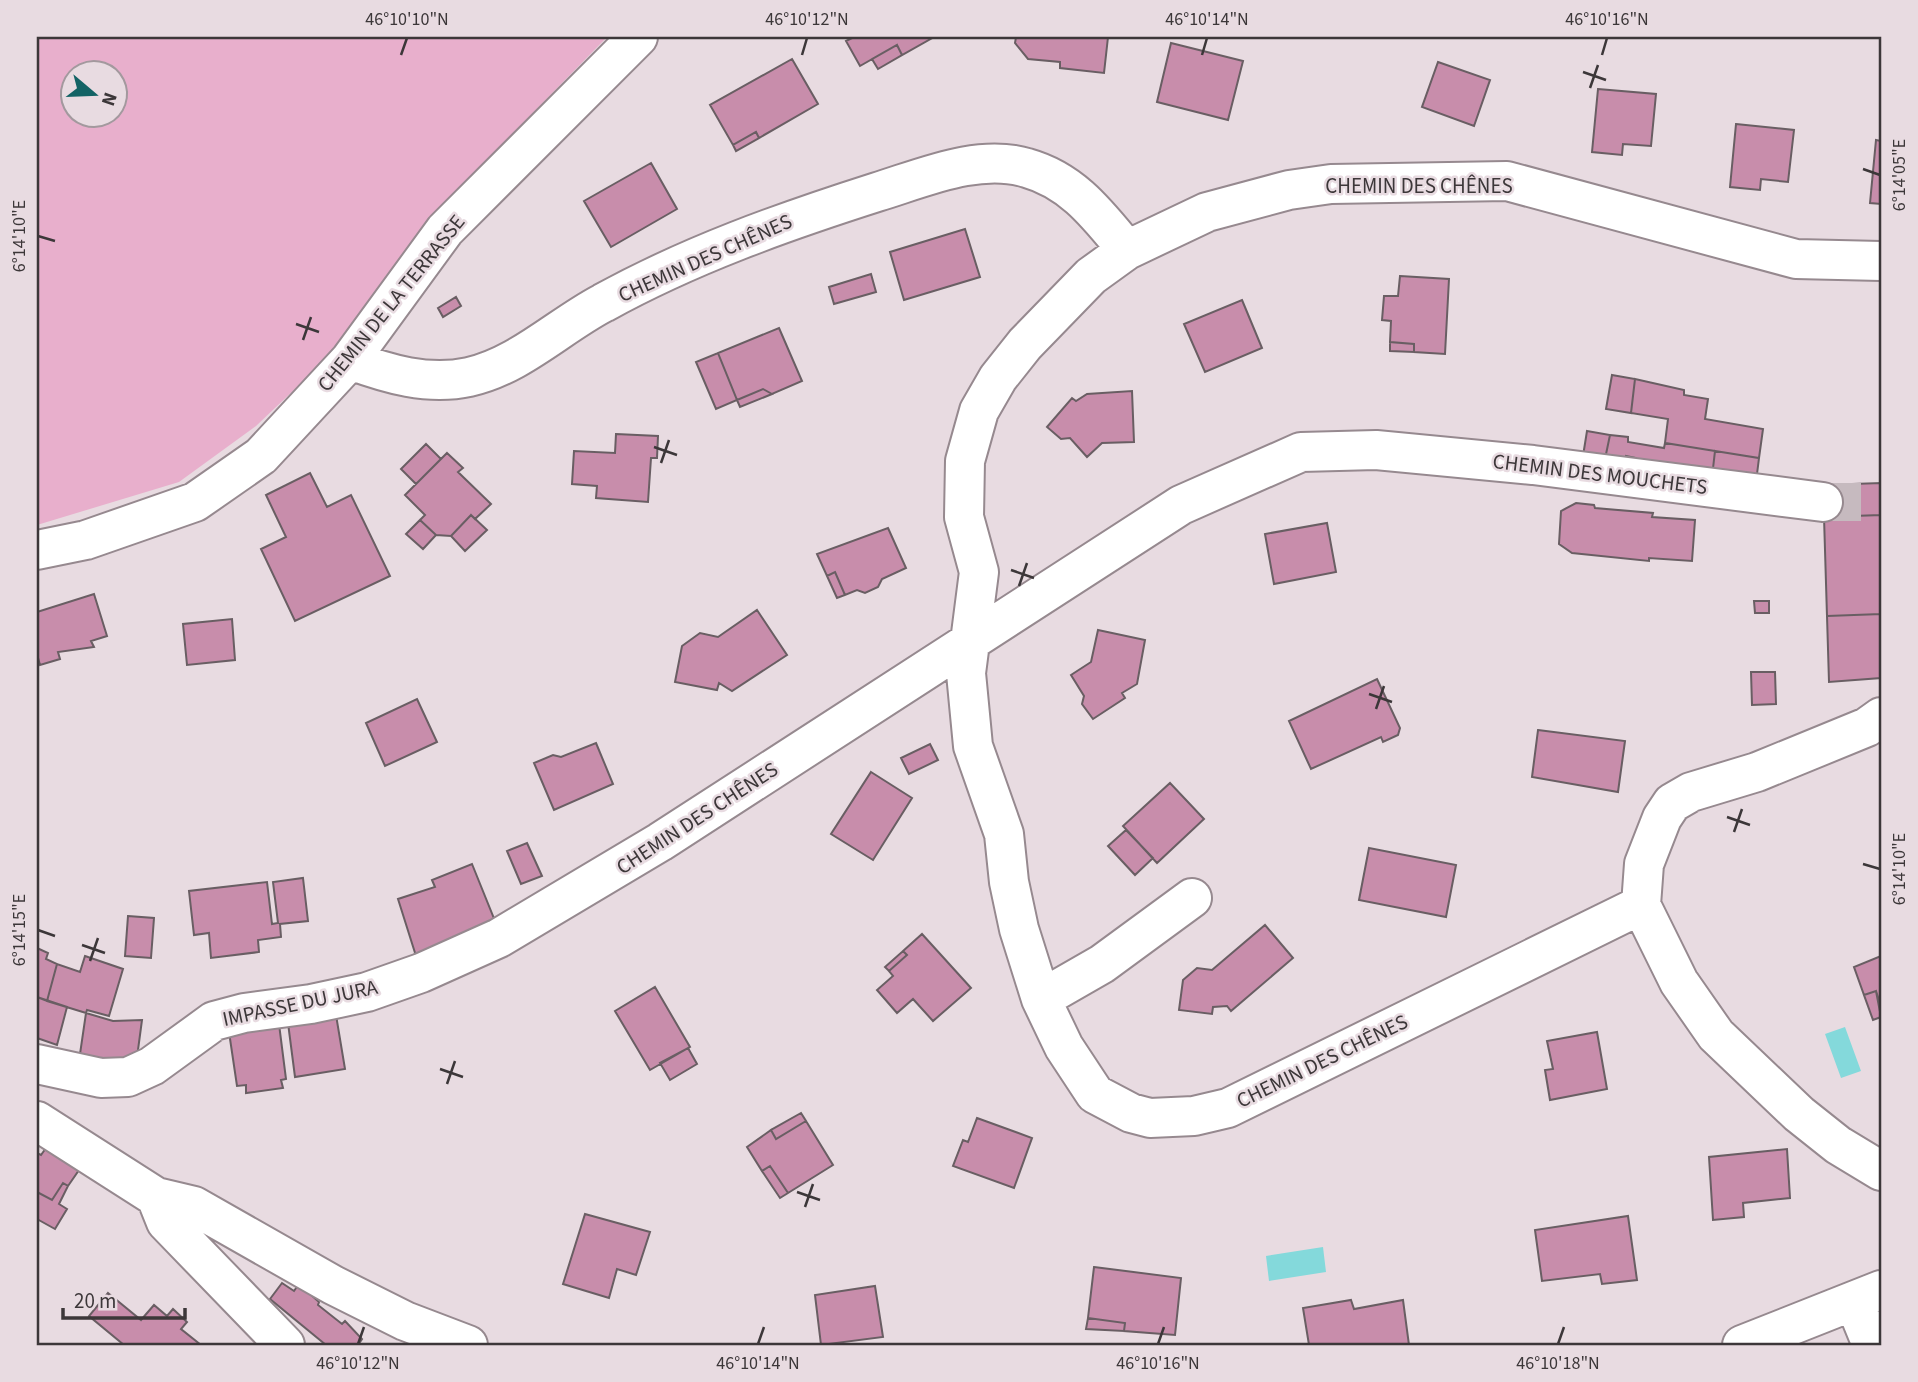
<svg xmlns="http://www.w3.org/2000/svg" width="1918" height="1382" font-family="'Source Sans 3',sans-serif">
<style>
.green{fill:#e8afcc;fill-rule:evenodd}
.water{fill:#84d9db}
.building{fill:#c88dab;stroke:#695e63;stroke-width:2}
.lines{fill:none;stroke-linecap:round;stroke-linejoin:round}
.minor-tunnel{stroke:#c6babf;stroke-width:38;stroke-dasharray:38 19;stroke-linecap:butt}
.minor-casing{stroke:#96898f;stroke-width:42}
.minor{stroke:#fff;stroke-width:38}
.ticks{fill:none;stroke:#3c3739;stroke-width:2.5}
.labels{text-anchor:middle;dominant-baseline:central;stroke-width:5;stroke-linejoin:round;paint-order:stroke}
.street-label{font-size:21px;fill:#3c3739;stroke:#e8dbe1}
.neatline{fill:none;stroke:#3c3739;stroke-width:2.5}
.ticks-label{font-size:18px;text-anchor:middle;fill:#3c3739}
</style>
<rect width="100%" height="100%" fill="#e8dbe1"/>
<!-- green -->
<path class="green" d="M37,37H607L432,216L336,350L256,426L179,482L37,525ZM74,74H116V116H74Z"/>
<!-- water -->
<path class="water" d="M1845,1027L1861,1071L1841,1078L1825,1034Z
M1323,1247L1326,1272L1269,1281L1266,1256Z"/>
<!-- building -->
<path class="building" d="M854,37H934L902,55L897,45L860,66L846,41Z
M1016,37H1108L1104,73L1060,68V62L1028,59L1015,43Z
M1171,43L1243,61L1228,120L1157,102Z
M897,45L902,55L878,69L872,59Z
M792,59L818,104L759,138L756,132L733,145L710,105Z
M1438,62L1490,80L1474,126L1422,107Z
M1598,89L1656,94L1651,146L1623,144L1622,155L1592,152Z
M1736,124L1794,130L1788,182L1761,179L1760,190L1730,187Z
M756,132L759,138L736,151L733,145Z
M1876,140L1881,141V204L1870,203Z
M651,163L677,209L611,247L584,201Z
M965,229L980,277L904,300L890,252Z
M871,274L876,292L834,304L829,287Z
M1400,276L1449,279L1445,354L1414,352V344L1390,342L1391,321L1382,320L1384,296H1398Z
M456,297L461,306L443,317L438,308Z
M1242,300L1262,348L1205,372L1184,324Z
M779,328L802,381L772,394L763,389L737,400L718,353Z
M1390,342L1414,344V352L1390,351Z
M718,353L737,400L716,409L696,362Z
M1612,375L1635,379L1631,413L1606,409Z
M1635,379L1684,390V395L1708,399L1705,419L1763,429L1759,458L1665,443L1668,419L1631,413Z
M763,389L772,394L740,407L737,400Z
M1132,391L1134,442L1102,443L1087,457L1070,438L1061,439L1047,427L1072,398L1076,401L1087,394Z
M1587,431L1610,435L1605,459L1583,456Z
M616,434L658,436L657,458H651L648,502L596,498L597,486L572,484L574,451L615,453Z
M1610,435L1628,437V442L1664,448L1665,443L1715,451L1712,477L1636,466V458L1626,456L1625,462L1605,459Z
M426,444L441,459L416,484L401,469Z
M1715,451L1759,458L1756,482L1712,477Z
M447,453L463,468L458,472L491,504L475,519L471,515L451,536L436,535L420,520L425,515L405,495Z
M310,473L327,507L351,495L390,576L295,621L261,549L286,537L266,495Z
M1881,483V515L1824,517L1823,485Z
M1576,503L1594,505L1595,508L1653,513L1652,517L1695,520L1692,561L1649,558V561L1572,553L1559,544L1561,511Z
M471,515L487,530L465,551L451,536Z
M1881,515V614L1827,616L1824,517Z
M420,520L436,535L423,549L406,534Z
M1327,523L1336,572L1274,584L1265,534Z
M888,528L906,568L882,579L878,587L865,593L857,590L845,595L835,572L827,576L817,554Z
M835,572L845,595L837,598L827,576Z
M94,594L107,636L91,641L94,647L58,652L60,659L40,665L37,654V612Z
M1754,601H1769V613H1755Z
M757,610L787,655L732,691L719,683L717,690L675,682L682,646L700,633L718,637Z
M1881,614V678L1829,682L1827,616Z
M232,619L235,660L187,665L183,624Z
M1098,630L1145,640L1137,684L1122,693L1125,698L1093,719L1082,704L1084,696L1071,675L1091,662Z
M1751,672H1775L1776,704L1752,705Z
M1377,679L1400,728L1398,735L1383,742L1381,737L1311,769L1289,721Z
M417,699L437,742L385,766L366,723Z
M1538,730L1625,741L1618,792L1532,777Z
M596,743L613,784L554,810L534,763L553,755L561,757Z
M930,744L938,760L909,774L901,758Z
M871,772L912,798L873,860L831,834Z
M1170,783L1204,819L1157,863L1123,826Z
M1126,830L1153,858L1135,875L1108,846Z
M527,843L542,876L521,884L507,851Z
M1369,848L1456,865L1446,917L1359,900Z
M472,864L497,926L416,956L398,899L435,887L432,880Z
M303,878L308,921L280,924L281,937L258,940L259,952L211,958L209,933L194,935L189,891L267,882L272,924L278,923L273,882Z
M128,916L154,918L151,958L125,956Z
M1265,925L1293,958L1231,1011L1227,1006L1213,1007L1212,1014L1179,1010L1183,980L1197,968L1212,970Z
M922,934L971,988L933,1021L913,999L897,1013L877,990L893,976L889,971L907,955L903,951Z
M37,948L48,953L46,959L57,964L47,1001L37,997Z
M903,951L907,955L889,971L885,967Z
M85,956L123,969L109,1016L87,1010L86,1013L47,1001L57,964L80,972Z
M1881,956V1006L1876,991L1864,995L1854,967Z
M655,987L690,1047L650,1070L615,1011Z
M1876,991L1881,1017L1873,1020L1864,995Z
M37,997L67,1007L57,1045L37,1038Z
M86,1013L113,1021L142,1020L136,1065L106,1062L80,1054Z
M336,1015L345,1069L295,1077L288,1023Z
M279,1024L286,1079L281,1080L283,1088L246,1093V1085L237,1086L229,1032Z
M1597,1032L1607,1089L1550,1100L1545,1070L1553,1069L1547,1041Z
M688,1048L697,1064L670,1080L660,1063Z
M801,1113L806,1121L776,1139L771,1130Z
M977,1118L1032,1138L1014,1188L953,1166L963,1140L968,1142Z
M806,1121L833,1165L788,1193L770,1166L762,1171L747,1147L771,1130L776,1139Z
M46,1148L79,1170L68,1186L63,1183L52,1200L37,1192V1153L41,1155Z
M1787,1149L1790,1198L1743,1203L1744,1217L1713,1220L1709,1157Z
M770,1166L788,1193L780,1198L762,1171Z
M63,1183L68,1186L59,1204L67,1209L55,1229L37,1219V1192L52,1200Z
M585,1214L650,1232L636,1275L617,1269L609,1298L563,1284Z
M1628,1216L1637,1280L1602,1284L1600,1274L1542,1281L1535,1230Z
M1094,1267L1181,1278L1175,1335L1124,1331L1125,1323L1088,1318Z
M282,1283L294,1291L299,1284L319,1302L318,1305L342,1324L345,1321L362,1339L358,1345H326L270,1299Z
M875,1286L883,1337L821,1345L815,1295Z
M108,1293L141,1320L154,1305L167,1316L173,1309L187,1322L181,1329L201,1345H124L89,1316Z
M1351,1300L1354,1309L1403,1300L1409,1345H1309L1303,1308Z
M1088,1318L1125,1323L1124,1331L1086,1329Z"/>
<g class="lines">
<!-- minor-tunnel -->
<path class="minor-tunnel" d="M1823,502H1881"/>
<defs>
<path id="minor" d="M350,360C388,374 428,386 469,377C519,366 559,326 603,303C690,255 783,222 877,192C923,178 979,153 1027,168C1073,181 1098,215 1127,250
M37,550L86,540L195,502L261,456L350,360L445,230L638,37
M1881,717L1867,727L1757,772L1691,792L1672,803L1662,818L1644,864L1641,905L1679,982L1716,1035L1799,1114L1838,1145L1881,1171
M1641,905L1228,1108L1194,1116L1150,1118L1131,1113L1095,1094L1064,1047L1041,999L1019,929L1009,882L1004,834L973,746L966,673L979,572L964,517L965,461L979,411L998,378L1025,344L1091,276L1127,250L1207,212L1289,190L1331,184L1507,181L1796,259L1881,261
M1041,999L1102,964L1192,898
M37,1064L101,1078L128,1077L152,1066L214,1021L244,1013L311,1004L367,992L421,973L499,938L660,842L1181,505L1301,452L1376,450L1533,465L1823,502
M37,1121L156,1197L194,1206L333,1285L405,1321L468,1345
M156,1197L166,1222L285,1345
M1854,1301L1872,1345
M1742,1345L1881,1290"/>
</defs>
<!-- minor casing -->
<use href="#minor" class="minor-casing"/>
<!-- minor -->
<use href="#minor" class="minor"/>
</g>
<!-- ticks -->
<path class="ticks" d="M401,55L407,38M802,55L807,38M1202,55L1207,38M1602,55L1607,38M1583,72L1606,80M1590,88L1598,65M1863,169L1880,175M38,236L55,241M296,324L319,332M303,340L311,317M654,447L677,455M661,463L669,440M1011,570L1034,578M1019,586L1027,563M1369,694L1392,702M1376,709L1384,686M1727,817L1750,825M1734,832L1742,809M1863,864L1880,869M38,930L55,936M82,945L105,953M90,961L98,938M440,1069L463,1077M447,1084L455,1061M797,1192L820,1200M805,1207L813,1184M358,1344L364,1327M758,1344L764,1327M1158,1344L1164,1327M1558,1344L1564,1327"/>
<g class="labels">
<!-- street labels -->
<g class="street-label">
<text x="1419" y="186">CHEMIN DES CHÊNES</text>
<text transform="translate(705 258) rotate(-24)">CHEMIN DES CHÊNES</text>
<text transform="translate(391 303) rotate(-51)">CHEMIN DE LA TERRASSE</text>
<text transform="translate(1600 474) rotate(7)">CHEMIN DES MOUCHETS</text>
<text transform="translate(697 818) rotate(-33)">CHEMIN DES CHÊNES</text>
<text transform="translate(300 1003) rotate(-12)">IMPASSE DU JURA</text>
<text transform="translate(1322 1061) rotate(-26)">CHEMIN DES CHÊNES</text>
</g>
</g>
<!-- border -->
<rect width="1918" height="1382" fill="none" stroke="#e8dbe1" stroke-width="77"/>
<!-- north arrow -->
<g transform="translate(94 94) rotate(109)"><circle r="33" fill="#e8dbe1" stroke="#a3999e" stroke-width="2"/>
<path d="M0-5L12 26L0 18L-12 26Z" fill="#136365"/>
<text y="-10" font-size="19" font-weight="bold" text-anchor="middle" fill="#3c3739">N</text>
</g>
<!-- scale -->
<path d="M63 1308v10h122v-10" fill="none" stroke="#3c3739" stroke-width="3.5"/>
<text x="74" y="1308" font-size="21" fill="#3c3739" stroke="#e8dbe1" stroke-width="5" paint-order="stroke">20 m</text>
<rect x="38" y="38" width="1842" height="1306" class="neatline"/>
<g class="ticks-label">
<text x="407" y="25">46°10'10"N</text>
<text x="807" y="25">46°10'12"N</text>
<text x="1207" y="25">46°10'14"N</text>
<text x="1607" y="25">46°10'16"N</text>
<text transform="translate(1899 175) rotate(-90)" y="6">6°14'05"E</text>
<text transform="translate(19 236) rotate(-90)" y="6">6°14'10"E</text>
<text transform="translate(1899 869) rotate(-90)" y="6">6°14'10"E</text>
<text transform="translate(19 930) rotate(-90)" y="6">6°14'15"E</text>
<text x="358" y="1369">46°10'12"N</text>
<text x="758" y="1369">46°10'14"N</text>
<text x="1158" y="1369">46°10'16"N</text>
<text x="1558" y="1369">46°10'18"N</text>
</g>
</svg>
